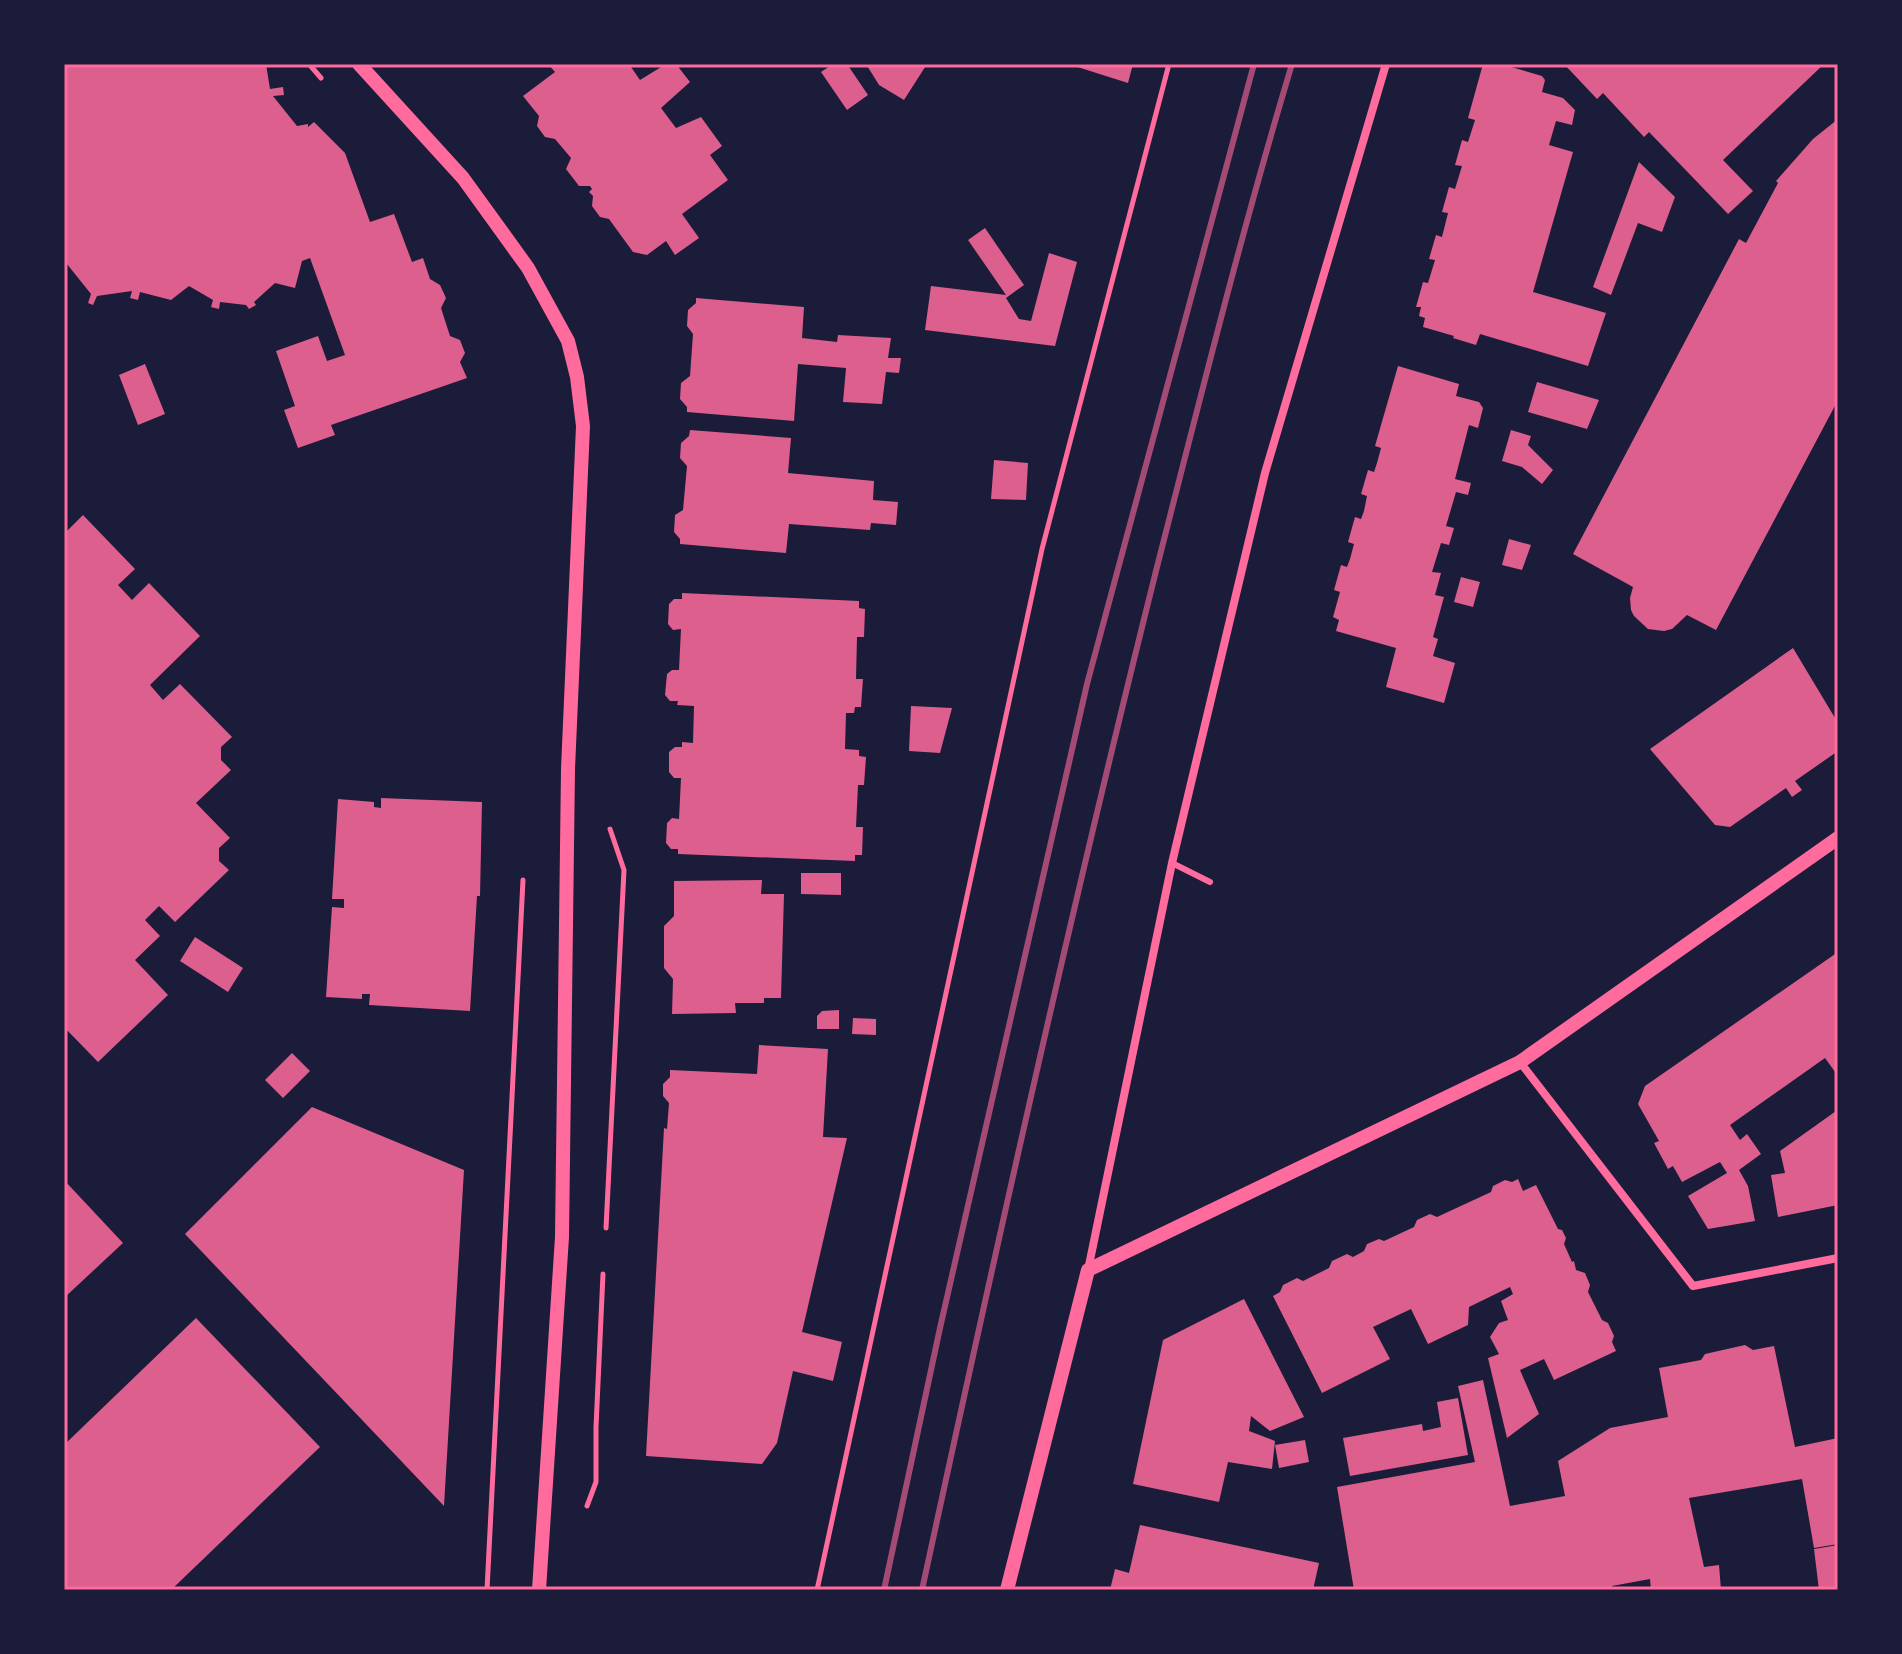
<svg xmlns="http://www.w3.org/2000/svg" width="1902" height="1654" font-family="Ubuntu,sans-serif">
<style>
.building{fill:#dd5f8e}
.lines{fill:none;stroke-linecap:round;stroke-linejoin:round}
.path{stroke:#ff6b9d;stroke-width:5}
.service{stroke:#ff6b9d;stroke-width:6}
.minor{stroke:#ff6b9d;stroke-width:8}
.tertiary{stroke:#ff6b9d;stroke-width:14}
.rail{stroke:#a44b75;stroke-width:6}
.neatline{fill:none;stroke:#ff6b9d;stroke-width:3}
</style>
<rect width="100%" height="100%" fill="#1b1b3a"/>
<!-- building -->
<path class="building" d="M64,64H266L270,89L283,87L284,95L273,96L297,126L308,124V127L314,122L345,153L370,222L394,214L412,262L423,258L430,279L440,285L446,298L441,308L450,336L460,340L465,353L460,362L467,378L331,425L335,435L298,448L284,410L295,406L276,351L318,336L327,361L345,355L310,258L302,261L295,288L275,283L254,302L256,305L249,309L246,305L220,302L219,309L211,307L213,300L189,286L171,300L140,292L138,300L130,298L132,291L97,296L93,305L88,303L91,294L67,264L64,270Z
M548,64H629L640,80L666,64H676L690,82L661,108L676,128L701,117L722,146L710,155L728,180L682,214L699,238L675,255L666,241L647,255L633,252L609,219L600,217L592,206L593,196L589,192L592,189L590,186H579L566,169L571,158L555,139L545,137L537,126L539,116L523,96L555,72Z
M833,64H847L868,95L847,110L821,72Z
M866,64H927L904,100L879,85Z
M1068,64H1133L1128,83Z
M1483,64H1501L1542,76L1545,80L1542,92L1563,98L1575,110L1572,125L1556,121L1549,145L1573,152L1533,292L1606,313L1588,366L1480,334L1476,345L1453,338L1454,336L1423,327L1425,318L1419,316L1421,307H1416L1423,282L1428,283L1435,260L1429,259L1436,235L1442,237L1448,213L1442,212L1449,187L1455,189L1462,166L1455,165L1462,140L1468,142L1475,120L1468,118Z
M1564,64H1824L1723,160L1753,191L1728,214L1649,132L1644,137L1603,93L1597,99Z
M1838,119V400L1716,630L1687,615L1672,629L1664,631L1648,629L1634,616L1631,610L1630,598L1633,587L1573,554L1739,239L1746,243L1778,183L1776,181L1813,139Z
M1639,162L1675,197L1662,232L1638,223L1611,295L1593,287Z
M985,228L1024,285L1006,298L1019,319L1031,321L1049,253L1077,262L1055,346L925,330L931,286L1006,295L968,240Z
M696,298L804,307L802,338L837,342L838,335L891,338L888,358H901L899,373L886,372L882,404L843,402L846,368L798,364L794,421L687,412V407L680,399L681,383L690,376L693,334L687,326L688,310L696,303Z
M145,364L165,414L138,425L119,375Z
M1398,366L1459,384L1456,396L1479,402L1483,408L1478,428L1469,425L1455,479L1471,483L1468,495L1456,492L1446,526L1454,528L1449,545L1441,543L1432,572L1441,573L1435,595L1444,597L1433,637L1438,639L1433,656L1455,663L1444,703L1386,687L1396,648L1336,631L1339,620L1333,617L1340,592L1334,590L1341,565L1347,567L1350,559L1354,544L1348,542L1355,517L1361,519L1364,511L1367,496L1361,494L1368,470L1374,472L1377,463L1381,448L1375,446Z
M1537,382L1599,400L1587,429L1528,412Z
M690,430L791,438L788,473L874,481L873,500L898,502L896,525L871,523L870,530L789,524L786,553L680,544V539L674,532L675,515L683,510L687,466L680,458L681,443L689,436Z
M1511,430L1531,436L1528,445L1553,470L1542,484L1522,467L1502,461Z
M994,460L1028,463L1026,500L991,499Z
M83,515L135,569L118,585L132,600L149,583L200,636L150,685L163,700L180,684L232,737L221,747V760L231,770L196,803L230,838L219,848V861L229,870L175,922L159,906L145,920L160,936L135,960L168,995L98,1062L64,1027V534Z
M1509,539L1531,545L1522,570L1502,565Z
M1461,577L1480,582L1473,607L1454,602Z
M682,593L859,601V608L865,609L864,637H857L856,679H863L861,707H855L854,713H846L845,749L859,750V756L866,757L864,785H858L856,827H863L862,855H855V861L678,854V849H671L666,843L667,823L672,818L679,819L681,778H674L669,772V752L675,747H682V742L693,743L694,706L677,705L678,701H670L665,695L667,674L672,670H679L681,629L673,630L668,624L669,604L674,599H682Z
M1793,648L1838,723V751L1795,781L1802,790L1792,797L1786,788L1730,827L1715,825L1650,749Z
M911,706L952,708L940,753L909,751Z
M381,798L482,802L480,896H477L470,1011L369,1005L370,994H362V999L326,997L332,907L344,908V899H332L338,799L374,802V807L381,808Z
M801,873H841V895L801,894Z
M762,880L761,894H784L781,998H764V1003H735L736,1013L672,1014L673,979L664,968V926L674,916V881Z
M195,937L243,968L228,992L180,961Z
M1838,952V1076L1825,1058L1730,1125L1740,1140L1747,1134L1761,1154L1739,1170L1748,1186L1755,1221L1708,1229L1688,1196L1727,1173L1720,1162L1682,1182L1673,1166L1668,1169L1654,1143L1659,1141L1638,1104L1645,1086Z
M839,1010V1029H817V1016L822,1011Z
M853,1018L876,1019V1035L852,1034Z
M759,1045L828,1049L823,1137L847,1138L802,1332L842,1342L833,1381L793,1371L777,1443L762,1464L646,1456L664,1128L667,1129L669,1103L663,1096V1084L670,1077V1070L757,1074Z
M292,1053L310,1071L283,1098L265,1080Z
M312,1107L464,1170L444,1506L185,1234Z
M1836,1111L1838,1205L1778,1217L1771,1175L1785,1173L1780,1151Z
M1518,1179L1523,1191L1536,1185L1558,1229L1562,1230L1566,1238L1564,1244L1572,1262L1574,1261L1576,1270L1585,1273L1590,1285L1588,1292L1602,1320L1608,1323L1614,1336L1612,1342L1616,1351L1554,1380L1544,1359L1520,1370L1539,1414L1507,1438L1488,1358L1499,1354L1490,1337L1499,1323L1508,1320L1501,1301L1513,1294L1510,1287L1469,1307L1468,1325L1428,1344L1411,1309L1373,1327L1390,1359L1322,1393L1273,1296L1280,1292L1283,1285L1297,1278L1303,1281L1329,1268L1332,1261L1347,1254L1353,1257L1364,1251L1367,1244L1379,1239L1384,1241L1414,1227L1417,1220L1430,1214L1437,1217L1491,1192L1493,1186L1505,1180L1512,1182Z
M64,1180L123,1243L64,1298Z
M1244,1299L1304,1417L1270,1431L1251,1416L1249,1431L1275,1441L1272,1469L1228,1462L1219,1502L1133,1484L1163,1340Z
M196,1318L320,1447L171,1590H64V1445Z
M1745,1345L1753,1350L1774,1346L1795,1447L1838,1438V1544L1814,1548L1802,1479L1689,1498L1704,1567L1719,1565L1721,1590H1651L1650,1579L1612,1586V1590H1354L1337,1487L1475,1462L1458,1386L1483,1380L1510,1506L1565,1496L1558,1461L1610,1428L1668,1417L1659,1368L1701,1360L1705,1354Z
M1458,1398L1468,1455L1350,1476L1343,1438L1422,1424L1423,1431L1441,1427L1437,1402Z
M1305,1440L1309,1462L1279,1468L1275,1445Z
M1140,1525L1319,1563L1313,1590H1110L1115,1569L1129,1573Z
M1838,1545V1590H1819L1814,1549Z"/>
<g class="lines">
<!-- path -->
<path class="path" d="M309,64L321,78
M606,1228L624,870L610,829
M587,1506L596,1482V1427L603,1274
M487,1590L523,880
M817,1590L1042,549L1169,64"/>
<!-- service -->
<path class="service" d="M1172,863L1210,882"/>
<!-- minor -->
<path class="minor" d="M1520,1062L1693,1286L1838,1258
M1088,1270L1172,863L1265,473L1386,64"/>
<!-- tertiary -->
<path class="tertiary" d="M359,64L463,178L528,268L568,341L577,377L583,426L568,769L562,1237L539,1590
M1007,1590L1088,1270L1520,1062L1838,838"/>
<!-- rail -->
<path class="rail" d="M884,1590L940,1328L1087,684L1254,64
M922,1590C996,1248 1072,906 1157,567C1200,399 1242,230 1292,64"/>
</g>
<!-- border -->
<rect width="1902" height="1654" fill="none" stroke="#1b1b3a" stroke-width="132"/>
<rect x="66" y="66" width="1770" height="1522" class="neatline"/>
</svg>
